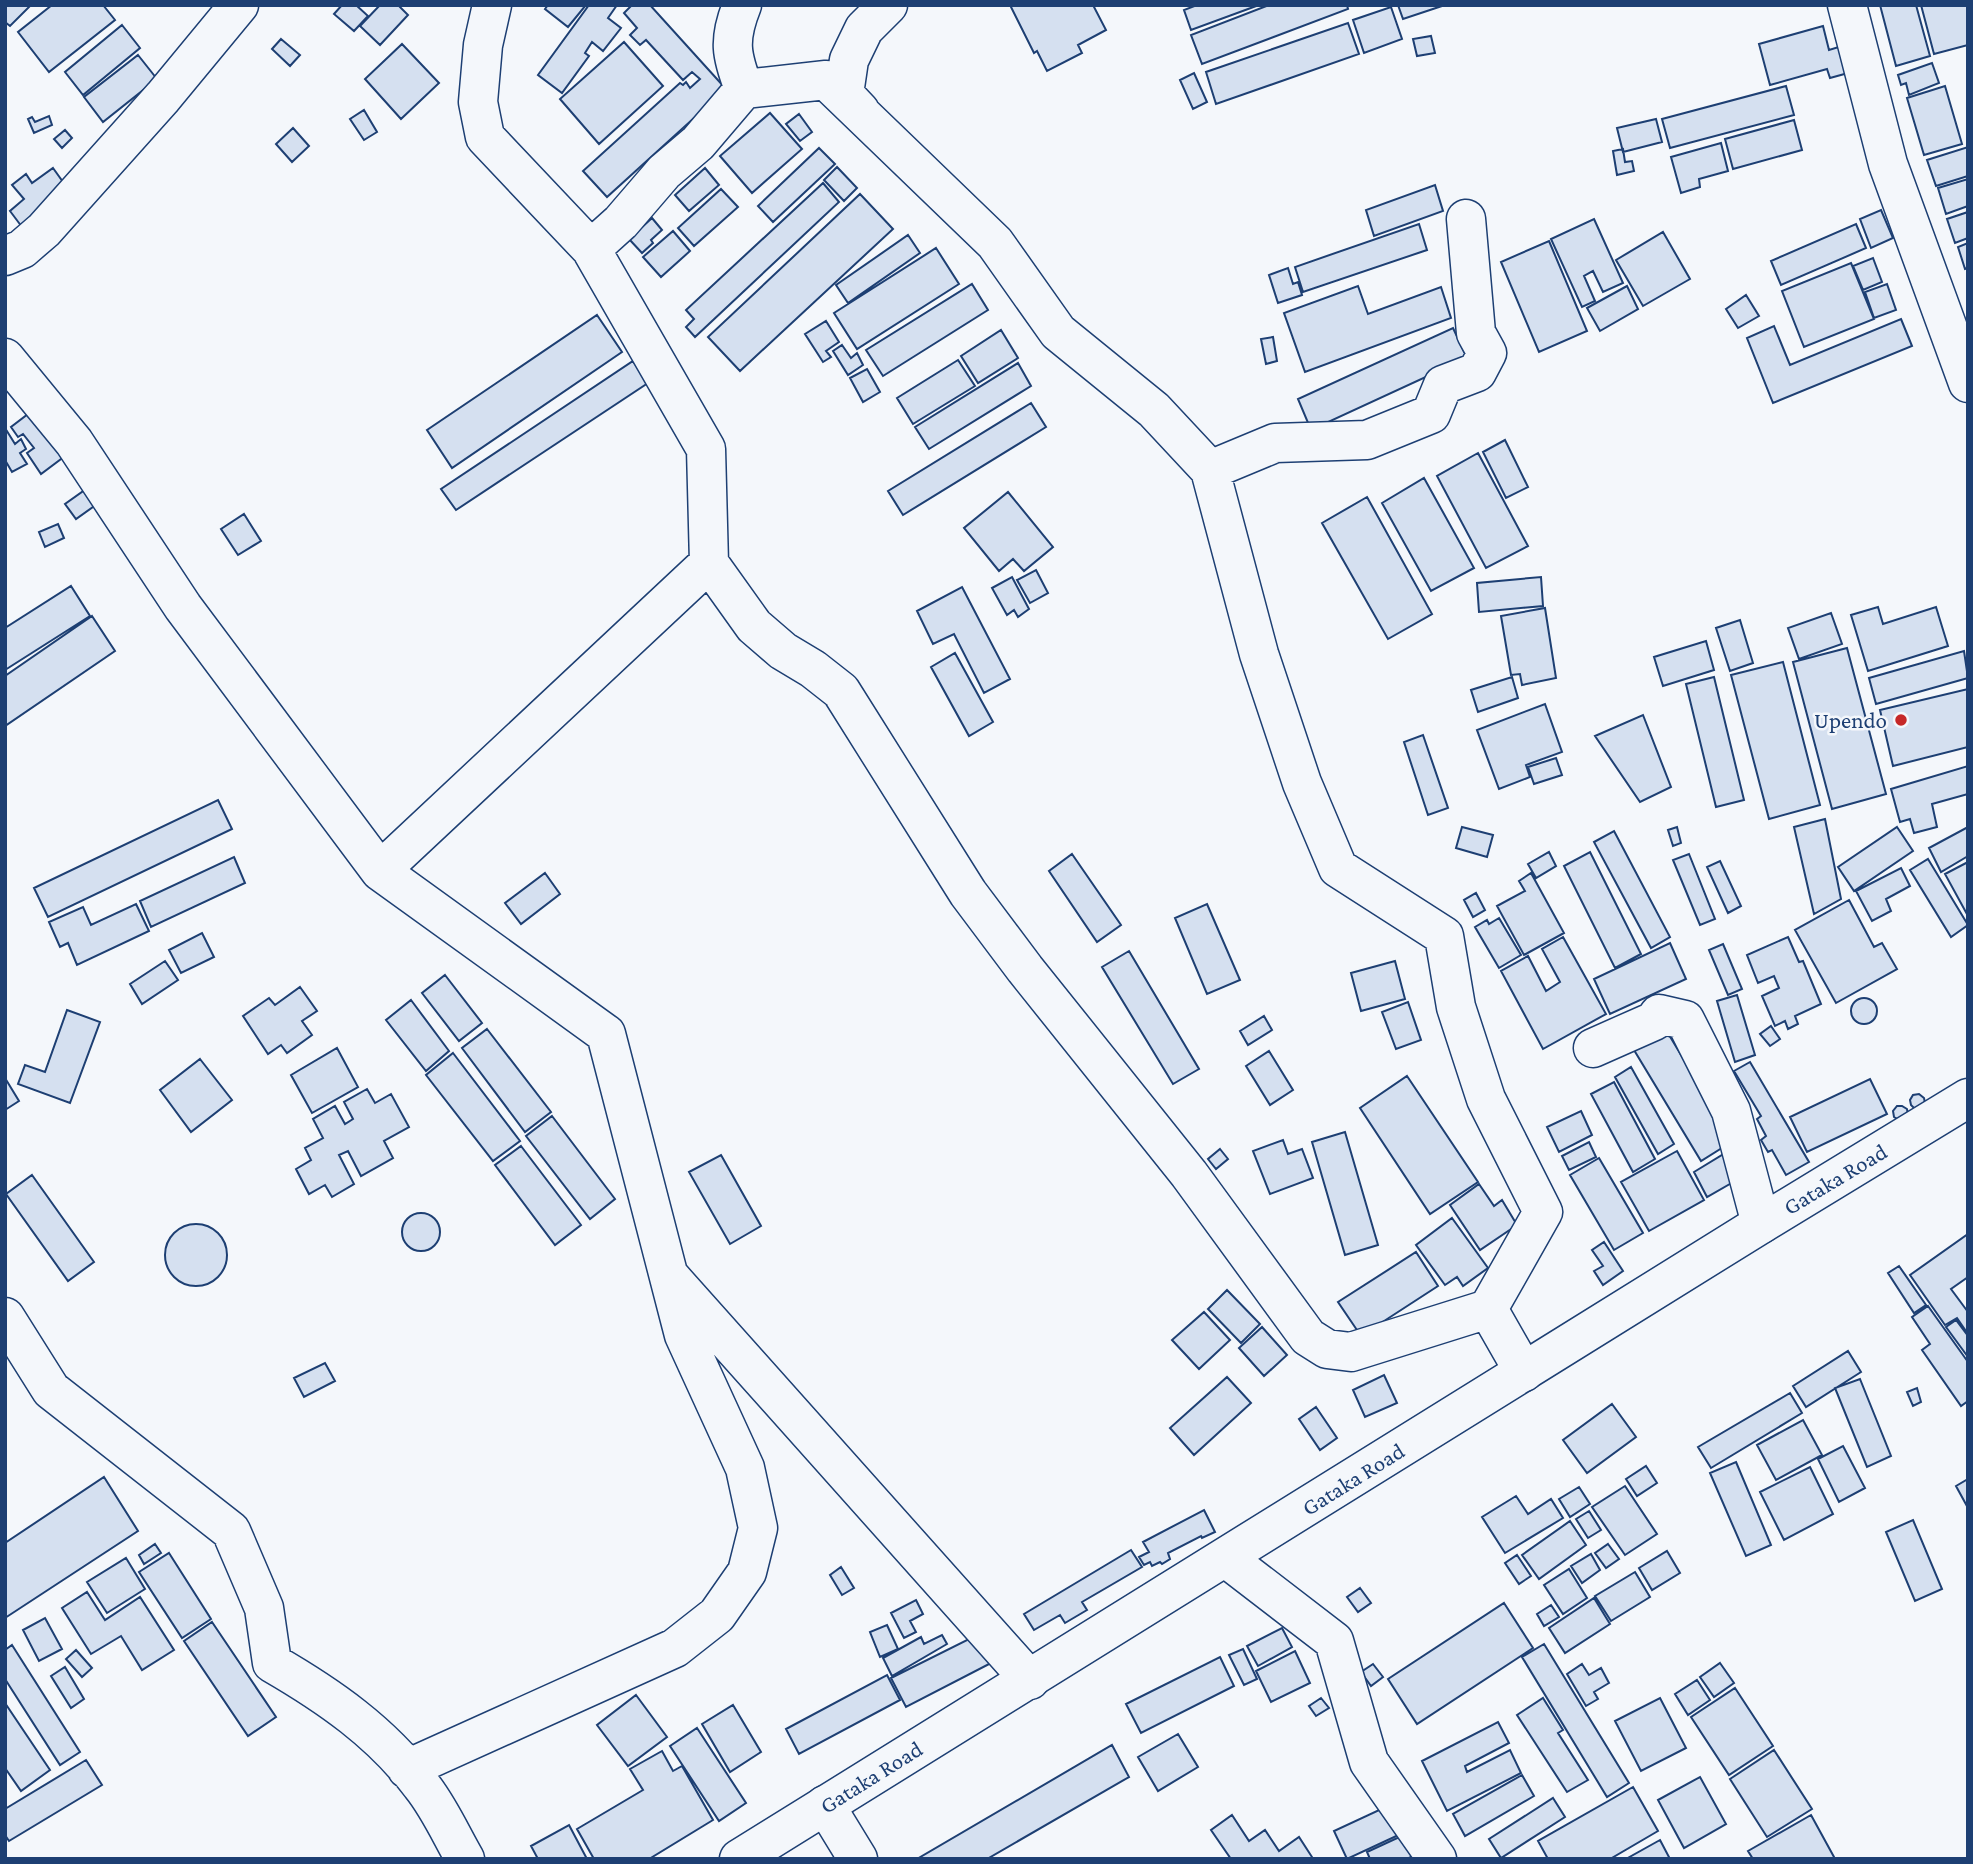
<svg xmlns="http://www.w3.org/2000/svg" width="1973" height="1864" font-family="'Crimson Pro',serif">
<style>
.building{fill:#d5e0f0;stroke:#1d3f73;stroke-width:2}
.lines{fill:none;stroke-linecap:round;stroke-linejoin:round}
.minor-casing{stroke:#1d3f73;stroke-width:41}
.tertiary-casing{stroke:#1d3f73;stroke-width:41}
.minor{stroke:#f4f7fb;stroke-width:38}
.tertiary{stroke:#f4f7fb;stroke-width:38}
.poi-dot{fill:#c62828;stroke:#f4f7fb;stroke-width:2.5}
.labels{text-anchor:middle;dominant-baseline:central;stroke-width:5;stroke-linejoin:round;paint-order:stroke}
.poi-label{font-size:23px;fill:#1d3f73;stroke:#f4f7fb;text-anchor:end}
.street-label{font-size:23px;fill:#1d3f73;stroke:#f4f7fb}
</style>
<rect width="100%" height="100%" fill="#f4f7fb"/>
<!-- building -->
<path class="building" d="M5,5H31L10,26L5,22Z
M52,5H103L115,20L49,72L18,32Z
M342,5H356L368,16L354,31L334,14Z
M380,5H398L408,15L380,45L360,26Z
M548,5H586L568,27L545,9Z
M589,5H617L608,18L621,28L603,51L592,42L585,53L589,56L562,93L538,75Z
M632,5H650L726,89L607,197L583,171L680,83L683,85L686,82L690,88L700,79L692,72L683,80L646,40L640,45L630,35L637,28L624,13Z
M1010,5H1093L1106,30L1078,45L1082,53L1047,71L1037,51L1034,53Z
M1197,5H1259L1191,30L1184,10Z
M1269,5H1347L1348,9L1202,64L1191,35Z
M1398,5H1445L1403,19Z
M1880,5H1916L1930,56L1896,66Z
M1921,5H1968V45L1934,54Z
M1391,7L1402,39L1364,53L1353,20Z
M1348,23L1359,54L1216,104L1206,72Z
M122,25L140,48L83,95L65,72Z
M1823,26L1829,50L1852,43L1859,70L1830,78L1827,69L1770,85L1759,44Z
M1431,36L1435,53L1417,56L1413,39Z
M281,39L300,55L290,66L272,49Z
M624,42L663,86L599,144L560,99Z
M402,44L439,83L401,119L365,79Z
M138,55L157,79L103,122L84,97Z
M1932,63L1939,83L1909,95L1906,83L1901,85L1898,75Z
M1194,73L1207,102L1193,109L1180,80Z
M1786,86L1794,115L1670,148L1662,119Z
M1945,86L1962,144L1924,155L1907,98Z
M364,110L377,132L364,140L350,119Z
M770,113L802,149L752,193L720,156Z
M799,114L812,132L800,141L786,124Z
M49,116L52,125L34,133L28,119L32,117L35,122Z
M1656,119L1662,142L1623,152L1617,128Z
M1794,120L1802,150L1733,169L1725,139Z
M293,128L309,146L292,162L276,144Z
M65,130L72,138L62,148L54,139Z
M1721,143L1728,171L1699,179L1700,187L1681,193L1671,157Z
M1968,147V176L1936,186L1927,160Z
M819,148L835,164L773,222L758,206Z
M1623,149L1625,162L1632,161L1634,171L1617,175L1613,151Z
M837,167L857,188L844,201L824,180Z
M53,168L68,189L28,235L10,211L24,199L12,185L26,174L32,183Z
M705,168L719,185L689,211L675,195Z
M1968,179V206L1946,214L1938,188Z
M823,183L839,202L695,337L686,327L694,319L686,310Z
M1435,185L1443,211L1374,236L1366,210Z
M721,189L738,207L694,246L678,228Z
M860,194L893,229L740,371L708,337Z
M1881,210L1893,238L1871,248L1860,219Z
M1968,212V238L1955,243L1947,219Z
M652,218L662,230L651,240L653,243L642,253L629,239Z
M1594,219L1623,283L1603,292L1593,271L1584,276L1595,301L1582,307L1551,239Z
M1419,224L1427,250L1303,292L1295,267Z
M1856,224L1866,248L1781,285L1771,261Z
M673,231L690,251L661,277L643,257Z
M1663,232L1690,279L1643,306L1616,260Z
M908,235L920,253L848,303L836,285Z
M1549,241L1587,331L1539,352L1501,262Z
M1968,243V268L1965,269L1958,247Z
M936,248L959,284L857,349L834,313Z
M1873,258L1882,282L1863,290L1853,266Z
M1851,263L1874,319L1804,347L1782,291Z
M1288,268L1293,284L1298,282L1302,295L1278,303L1269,275Z
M972,284L988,310L883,376L866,350Z
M1887,284L1896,310L1874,318L1865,292Z
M1358,286L1368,314L1441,287L1451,318L1305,372L1284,313Z
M1627,286L1638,309L1600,331L1587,308Z
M1746,295L1759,316L1738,328L1726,309Z
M597,315L622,352L452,468L427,430Z
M1901,319L1912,346L1773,403L1747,338L1774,326L1790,365Z
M826,321L839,342L826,351L831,357L823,362L805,334Z
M1453,328L1467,358L1311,430L1298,399Z
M1001,330L1018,358L978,383L961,356Z
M1273,337L1277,361L1266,364L1261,339Z
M842,345L851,358L857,353L863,365L848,375L833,351Z
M958,360L975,386L913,424L897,398Z
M633,361L648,383L456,510L441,489Z
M1018,363L1031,386L929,449L915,427Z
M867,369L880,392L863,402L850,378Z
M1031,403L1046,427L903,515L888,491Z
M32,411L65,456L41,474L27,453L34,448L23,434L18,437L11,427Z
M5,428L15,444L21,439L26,449L20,453L27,464L12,472L5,460Z
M1505,440L1528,487L1506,498L1483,452Z
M1478,453L1528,546L1486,568L1437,476Z
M1424,478L1474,568L1431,591L1382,503Z
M89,487L100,502L76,519L65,504Z
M1008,492L1053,547L1024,571L1013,559L999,571L964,528Z
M1367,497L1432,614L1388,639L1322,523Z
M244,514L261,541L238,555L221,529Z
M58,524L64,538L45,547L39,532Z
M1036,570L1048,593L1030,603L1017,580Z
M1012,577L1029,609L1018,617L1014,610L1007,615L992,588Z
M1541,577L1543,606L1479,612L1477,583Z
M71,586L90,616L5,670V628Z
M962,587L1010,679L984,693L954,634L933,644L917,611Z
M1878,607L1883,624L1936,607L1948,646L1868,671L1851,615Z
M1545,608L1556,678L1522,685L1520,674L1511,675L1501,616Z
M1831,613L1842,644L1799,659L1788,628Z
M92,616L115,651L5,726V676Z
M1740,620L1753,663L1730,671L1716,628Z
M1706,641L1714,670L1663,686L1654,657Z
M1847,648L1886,794L1832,809L1793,662Z
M1964,651L1968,678L1876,704L1869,678Z
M955,653L993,722L969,736L931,667Z
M1783,662L1820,805L1769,819L1731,675Z
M1512,677L1518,698L1478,712L1471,690Z
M1714,677L1744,800L1716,807L1686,684Z
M1968,689V747L1893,766L1880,710Z
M1545,704L1562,752L1526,765L1530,777L1499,789L1477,730Z
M1643,715L1671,787L1640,802L1595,736Z
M1423,735L1448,808L1428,815L1404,742Z
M1556,758L1562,775L1534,784L1528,767Z
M1968,766V794L1932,804L1937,827L1914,833L1910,819L1900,822L1891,789Z
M218,800L232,829L48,917L34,888Z
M1825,819L1841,899L1814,914L1794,827Z
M1462,827L1493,835L1487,857L1456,848Z
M1677,827L1681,843L1673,846L1668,830Z
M1897,827L1913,851L1854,891L1838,867Z
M1968,827V856L1941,872L1929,848Z
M1614,831L1670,937L1651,948L1594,842Z
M1549,852L1556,866L1536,878L1528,864Z
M1590,852L1641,954L1615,968L1564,866Z
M1072,854L1121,925L1097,942L1049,871Z
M1689,854L1715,919L1700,925L1673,860Z
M234,857L245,883L151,927L140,901Z
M1928,859L1968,925L1951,937L1910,870Z
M1720,861L1741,906L1728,913L1707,867Z
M1968,862V916L1945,874Z
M1901,868L1910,886L1886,899L1891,911L1872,921L1856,891Z
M545,873L560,894L521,924L505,903Z
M1531,873L1564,933L1524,955L1497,906L1525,891L1519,881Z
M1476,893L1485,910L1473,917L1464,900Z
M1849,900L1874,947L1882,943L1897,969L1836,1003L1795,930Z
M136,904L149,931L77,965L68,943L60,947L49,922L83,907L91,925Z
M1207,904L1240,980L1207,994L1175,918Z
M1499,918L1521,955L1499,968L1475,927L1487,920L1489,924Z
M202,933L214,957L181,973L169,950Z
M1563,937L1606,1014L1543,1049L1501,971L1528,956L1546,991L1560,982L1542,949Z
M1788,937L1799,962L1803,961L1821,1004L1795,1016L1798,1024L1788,1029L1785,1021L1775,1026L1762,996L1779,988L1774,976L1758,983L1747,955Z
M1670,943L1686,979L1610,1014L1594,979Z
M1723,944L1742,989L1728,995L1709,950Z
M1129,951L1199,1069L1173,1084L1102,967Z
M165,961L178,980L142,1004L130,984Z
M1395,961L1405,999L1361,1011L1351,973Z
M445,975L482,1023L459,1041L422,993Z
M300,987L317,1011L302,1021L312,1035L287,1053L281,1045L268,1054L243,1016L269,998L275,1005Z
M1737,995L1755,1055L1735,1062L1717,1001Z
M1851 1011a13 13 0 1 1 26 0a13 13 0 1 1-26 0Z
M411,1000L449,1051L426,1071L386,1020Z
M1408,1002L1421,1040L1396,1049L1382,1012Z
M67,1010L100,1022L70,1103L18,1084L25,1065L45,1072Z
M1264,1016L1272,1030L1248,1045L1240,1031Z
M1663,1025L1733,1141L1701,1161L1631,1045Z
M1771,1026L1780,1039L1770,1046L1760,1034Z
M487,1029L551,1112L525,1132L462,1048Z
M337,1048L358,1087L312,1113L291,1075Z
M1269,1051L1293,1090L1270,1105L1246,1066Z
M453,1053L520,1141L493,1161L426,1075Z
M200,1059L232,1100L191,1132L160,1090Z
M1750,1062L1809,1162L1786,1175L1772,1150L1768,1152L1761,1140L1766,1136L1757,1119L1761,1116L1734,1071Z
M1631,1067L1674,1144L1658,1154L1615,1077Z
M1407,1076L1478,1182L1430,1214L1360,1108Z
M5,1078L19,1101L5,1110Z
M1870,1079L1887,1114L1807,1152L1790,1117Z
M1614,1082L1655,1159L1633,1172L1591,1094Z
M367,1089L375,1103L391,1094L409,1127L384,1141L393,1158L361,1176L348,1151L339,1155L354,1184L332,1197L325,1185L309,1194L296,1169L311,1160L305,1148L323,1138L313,1119L335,1106L345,1124L353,1119L344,1102Z
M1919,1094L1924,1098L1925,1103L1915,1109L1911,1105L1910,1100L1913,1095Z
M1897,1106H1902L1907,1109L1908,1115L1899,1120L1894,1117L1893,1111Z
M1581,1111L1592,1135L1559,1152L1547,1127Z
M552,1116L615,1199L590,1219L526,1136Z
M1345,1132L1378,1245L1345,1255L1312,1142Z
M1283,1140L1288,1154L1302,1149L1313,1178L1270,1194L1253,1151Z
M1589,1142L1596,1157L1569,1170L1562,1156Z
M521,1146L581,1225L555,1245L495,1165Z
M1220,1149L1228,1159L1216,1169L1208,1159Z
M1677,1151L1704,1200L1649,1231L1621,1182Z
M1727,1152L1742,1177L1707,1197L1694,1172Z
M721,1155L761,1226L730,1244L689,1172Z
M1599,1158L1643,1233L1614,1250L1570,1175Z
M32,1175L94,1262L68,1281L6,1194Z
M1479,1184L1494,1206L1502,1200L1517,1225L1480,1250L1450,1205Z
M402 1232a19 19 0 1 1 38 0a19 19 0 1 1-38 0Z
M1452,1218L1488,1268L1463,1286L1457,1277L1445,1285L1416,1245Z
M165 1255a31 31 0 1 1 62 0a31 31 0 1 1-62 0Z
M1968,1234V1277L1951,1289L1968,1312V1334L1957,1318L1945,1325L1910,1275Z
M1604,1242L1623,1271L1603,1285L1594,1271L1603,1266L1592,1250Z
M1416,1252L1438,1286L1361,1336L1338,1302Z
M1899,1266L1926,1305L1914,1313L1888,1273Z
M1227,1290L1260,1324L1241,1343L1208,1309Z
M1928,1306L1968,1362V1401L1961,1406L1922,1350L1930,1344L1912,1317Z
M1204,1312L1230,1340L1199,1369L1172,1340Z
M1956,1320L1968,1336V1357L1946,1327Z
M1262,1327L1287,1355L1264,1376L1239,1348Z
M1848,1351L1861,1372L1806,1407L1793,1386Z
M325,1363L335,1381L304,1397L294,1378Z
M1384,1375L1397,1403L1365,1417L1353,1390Z
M1227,1377L1251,1403L1194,1455L1170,1428Z
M1860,1379L1891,1456L1867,1467L1835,1388Z
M1917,1388L1921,1402L1913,1406L1907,1392Z
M1790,1393L1802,1413L1711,1468L1698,1447Z
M1612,1404L1636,1437L1587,1473L1563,1440Z
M1316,1407L1337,1438L1320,1450L1299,1419Z
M1803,1420L1822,1455L1776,1480L1757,1445Z
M1843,1446L1865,1488L1839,1502L1818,1459Z
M1736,1462L1771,1545L1746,1556L1710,1473Z
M1646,1466L1657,1483L1637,1496L1626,1479Z
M1810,1467L1833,1514L1784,1540L1760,1492Z
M104,1477L138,1531L5,1618V1543Z
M1968,1479V1508L1956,1486Z
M1625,1486L1657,1534L1625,1555L1592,1507Z
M1579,1487L1590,1504L1570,1517L1559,1499Z
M1516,1496L1528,1514L1551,1499L1563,1518L1505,1553L1482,1517Z
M1204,1510L1215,1532L1202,1538L1201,1536L1168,1553L1170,1559L1162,1564L1160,1562L1152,1566L1150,1562L1144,1565L1139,1557L1149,1552L1143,1542Z
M1589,1511L1601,1530L1588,1538L1576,1519Z
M1913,1520L1942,1589L1915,1601L1886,1532Z
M1570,1521L1586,1545L1539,1579L1522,1555Z
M155,1544L161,1553L144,1564L139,1555Z
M1608,1544L1619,1559L1606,1568L1595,1553Z
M1131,1550L1142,1567L1082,1602L1087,1610L1065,1623L1060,1615L1034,1630L1024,1614Z
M1667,1551L1680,1573L1652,1590L1639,1568Z
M169,1553L211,1619L182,1638L139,1572Z
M1591,1554L1600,1570L1582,1583L1571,1566Z
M1517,1555L1531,1576L1519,1584L1505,1563Z
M126,1558L145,1589L107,1613L87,1582Z
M841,1567L854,1588L842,1595L830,1575Z
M1569,1569L1587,1598L1563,1614L1544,1585Z
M1635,1572L1650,1597L1611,1621L1595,1596Z
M1360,1588L1371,1603L1358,1612L1347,1597Z
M87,1592L105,1620L140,1597L174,1650L142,1670L121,1636L91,1654L62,1608Z
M1594,1598L1610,1624L1565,1653L1549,1628Z
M916,1600L923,1614L910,1621L916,1632L904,1638L891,1613Z
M1504,1603L1533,1648L1417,1724L1388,1679Z
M1551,1605L1559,1617L1544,1626L1537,1614Z
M45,1618L62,1649L39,1661L23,1630Z
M212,1622L276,1717L248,1736L184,1641Z
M887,1625L898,1649L880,1657L870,1632Z
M1282,1628L1292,1647L1258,1666L1247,1646Z
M979,1634L993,1662L906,1707L891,1678Z
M942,1635L947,1644L892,1676L883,1658L921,1637L924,1644Z
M1544,1644L1629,1783L1607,1797L1522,1657Z
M12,1645L80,1752L60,1765L5,1679V1650Z
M1243,1649L1257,1679L1244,1685L1229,1655Z
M76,1650L92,1668L82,1677L66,1659Z
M1295,1651L1310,1683L1271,1702L1256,1671Z
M1220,1657L1234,1686L1141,1733L1126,1704Z
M1720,1663L1734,1683L1714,1697L1700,1677Z
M1373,1664L1383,1677L1371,1686L1361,1672Z
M1582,1664L1589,1675L1601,1668L1609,1683L1594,1692L1598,1699L1586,1706L1567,1674Z
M65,1667L84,1699L71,1708L51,1676Z
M887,1675L900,1700L799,1754L786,1729Z
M1697,1680L1710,1700L1688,1715L1675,1694Z
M1735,1688L1773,1746L1729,1775L1691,1717Z
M636,1695L667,1737L628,1766L597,1725Z
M1321,1698L1329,1708L1316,1716L1309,1706Z
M1543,1698L1563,1730L1558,1733L1588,1780L1567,1792L1517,1715Z
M1660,1698L1686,1748L1641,1771L1615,1721Z
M5,1703L50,1770L21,1791L5,1768Z
M733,1705L761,1752L730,1772L702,1724Z
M1498,1722L1509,1743L1465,1766L1467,1772L1510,1750L1521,1773L1447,1811L1422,1761Z
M697,1728L746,1803L719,1821L670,1746Z
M1178,1734L1198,1767L1158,1791L1138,1757Z
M1112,1745L1129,1777L987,1859H917Z
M1774,1750L1812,1809L1767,1837L1730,1779Z
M662,1751L673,1771L682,1766L713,1820L649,1859H594L577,1829L643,1790L630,1769Z
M86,1760L102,1785L9,1841L5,1835V1809Z
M1522,1775L1534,1796L1465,1836L1453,1814Z
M1700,1777L1726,1824L1684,1848L1658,1800Z
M1633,1787L1658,1831L1610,1859H1548L1538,1841Z
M1553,1798L1565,1817L1501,1858L1489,1839Z
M1392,1804L1405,1832L1347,1859L1334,1831Z
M1232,1815L1249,1841L1265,1830L1279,1851L1299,1837L1312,1857L1308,1859H1231L1211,1830Z
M1811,1815L1834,1857L1831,1859H1753L1748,1851Z
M569,1825L587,1859H538L531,1846Z
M1408,1833L1417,1854L1407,1859H1370L1367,1852Z
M1660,1840L1670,1859H1626Z"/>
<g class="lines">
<defs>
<path id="minor" d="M492,5L483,45L478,102L485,137L591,249
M742,5C728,40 731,55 744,89L698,143L664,172L621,222L591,249L706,449L709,563L754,626L783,651L813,669L841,691L968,893L1025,969L1189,1174L1308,1337L1327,1349L1351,1352L1488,1309
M1847,5L1888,164L1968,383
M744,89L826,80L995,243L1058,332L1154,410L1210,470L1259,654L1302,783L1338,868L1444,936L1456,1007L1486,1099L1543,1212L1488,1309L1524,1372
M860,111L844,94L849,60L864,29L888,5
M5,256L22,249L44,230L163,97L239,5
M5,358L74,442L183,607L380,871L606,1034L684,1335L745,1468L758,1528L747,1572L717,1615L675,1648L407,1769
M1210,470L1275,443L1367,440L1431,414L1443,385L1477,372L1487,353L1476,333L1466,219
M380,871L709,563
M1593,1048L1654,1021L1659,1014L1685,1020L1731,1111L1761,1224
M672,1279L1030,1680
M5,1317L51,1390L231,1531L264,1608L272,1663C329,1696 381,1732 421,1785C439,1807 451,1835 465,1859
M1226,1558L1334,1641L1369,1762L1437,1859
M825,1805L858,1859"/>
<path id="tertiary" d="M739,1859L1761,1224L1968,1098"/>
</defs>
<!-- minor casing -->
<use href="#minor" class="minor-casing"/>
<!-- tertiary casing -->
<use href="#tertiary" class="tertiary-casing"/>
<!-- minor -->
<use href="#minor" class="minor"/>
<!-- tertiary -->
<use href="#tertiary" class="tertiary"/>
</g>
<!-- markers -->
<circle class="poi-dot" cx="1901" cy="720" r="7"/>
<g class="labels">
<!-- poi labels -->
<g class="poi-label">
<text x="1887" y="720">Upendo</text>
</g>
<!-- street labels -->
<g class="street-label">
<text transform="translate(1835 1179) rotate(-31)">Gataka Road</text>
<text transform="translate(1353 1479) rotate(-32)">Gataka Road</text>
<text transform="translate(871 1777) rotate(-32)">Gataka Road</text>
</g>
</g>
<!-- border -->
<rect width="1973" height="1864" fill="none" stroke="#1d3f73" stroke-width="14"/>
</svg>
